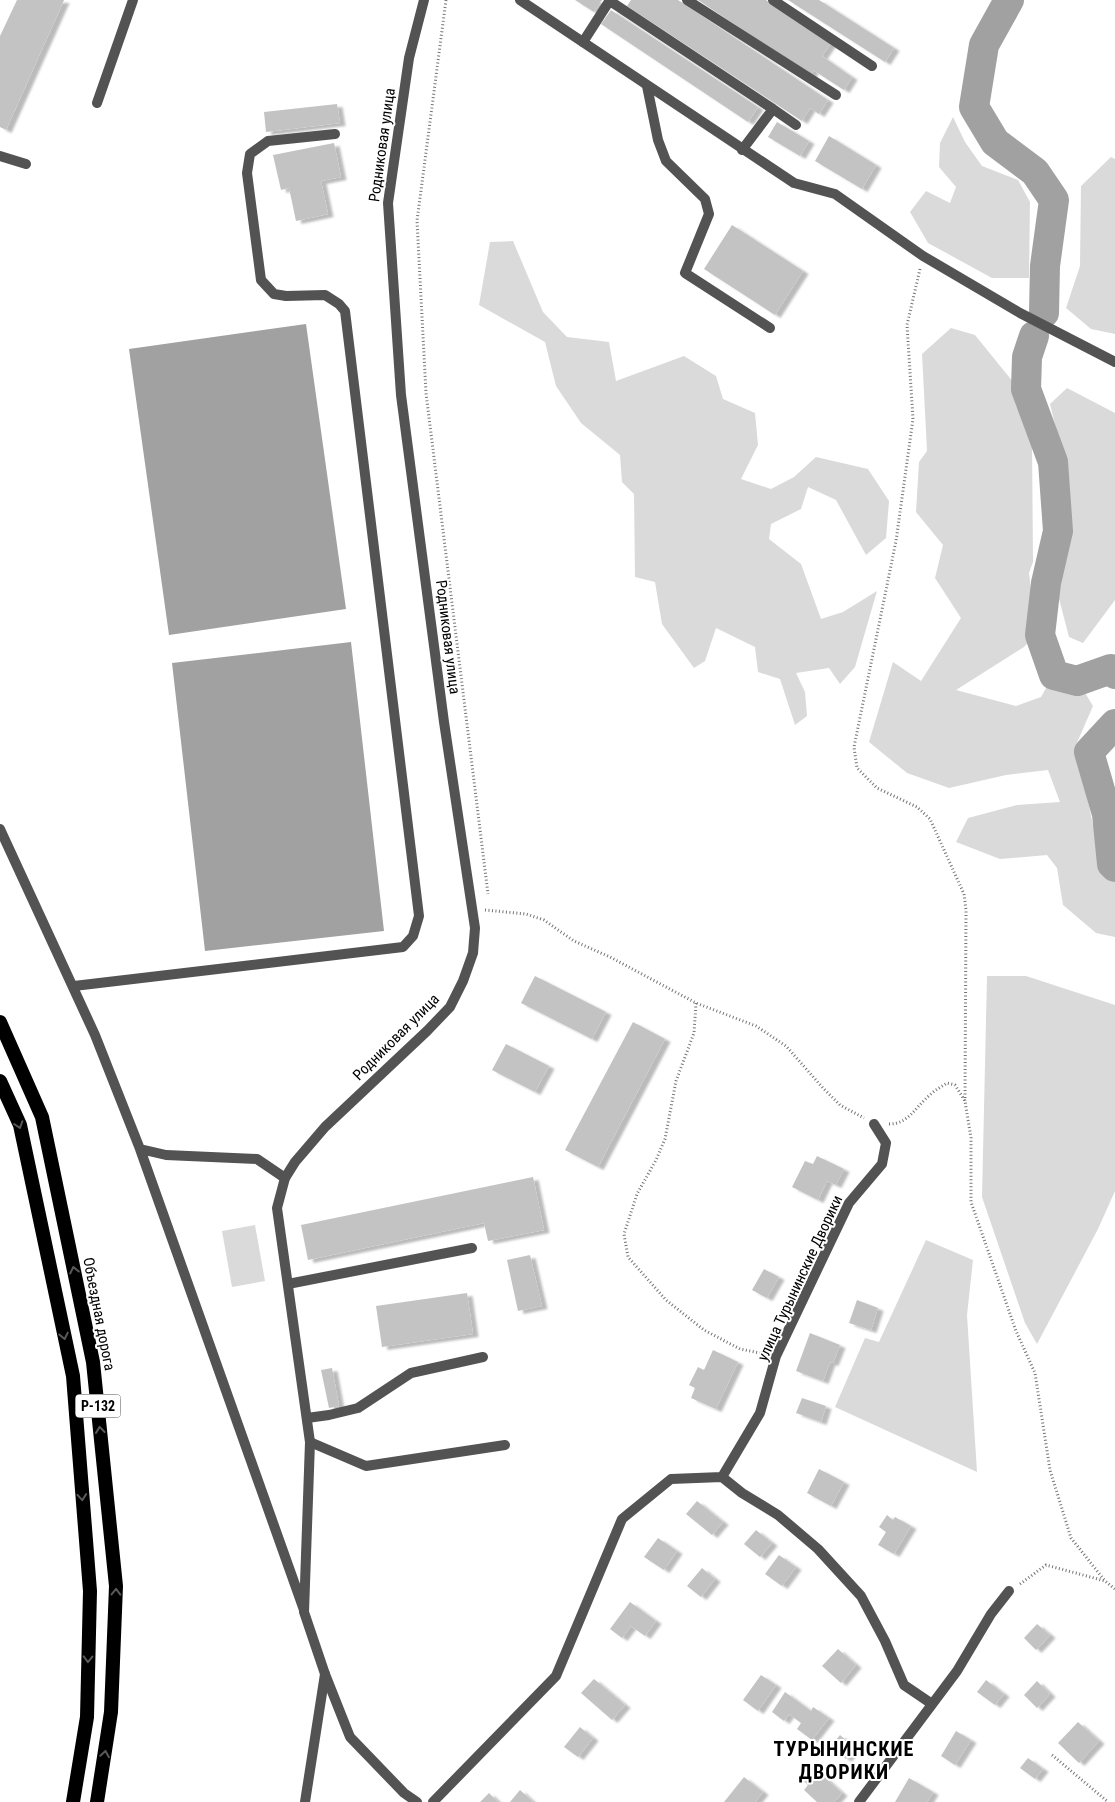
<svg xmlns="http://www.w3.org/2000/svg" width="1115" height="1802" font-family="'Roboto Condensed',sans-serif">
<style>
.green{fill:#dadada}
.water{fill:#a1a1a1}
.lines{fill:none;stroke-linecap:round;stroke-linejoin:round}
.river{stroke:#a1a1a1;stroke-width:30}
.building{fill:#c3c3c3;filter:url(#shadow)}
.path{stroke:#757575;stroke-width:3;stroke-dasharray:1 2.5;stroke-linecap:butt}
.service{stroke:#535353;stroke-width:10}
.minor{stroke:#535353;stroke-width:10}
.tertiary{stroke:#535353;stroke-width:10}
.trunk{stroke:#000;stroke-width:14}
.oneway{stroke:#595959}
.labels{text-anchor:middle;dominant-baseline:central;stroke-width:4;stroke-linejoin:round;paint-order:stroke}
.shield{fill:#fff;stroke:#4c4c4c;stroke-width:1}
.shield-label{font-size:14px;font-weight:bold;fill:#000}
.street-label{font-size:15px;fill:#000;stroke:#fff}
.district-label{font-size:20px;font-weight:bold;letter-spacing:1px;fill:#000;stroke:#fff}
</style>
<defs>
<filter id="shadow"><feDropShadow dx="5.5" dy="3" stdDeviation="1" flood-color="#0004"/></filter>
</defs>
<rect width="100%" height="100%" fill="#fff"/>
<!-- green -->
<path class="green" d="M953,117L965,142L982,166L1018,180L1030,202L1029,278H992L928,243L910,212L926,191L950,203L956,187L939,167L940,143Z
M1111,157L1115,159V334L1091,329L1066,308L1080,266L1081,186Z
M513,241L543,312L567,337L609,342L616,381L684,356L716,376L723,399L755,413L758,445L741,479L771,489L794,477L816,457L868,469L889,501L886,538L866,555L836,500L808,487L801,509L771,524L769,539L801,564L821,619L843,612L877,591L855,667L840,684L829,668L796,673L805,692L807,716L795,725L780,679L758,672L755,647L716,628L705,661L694,668L662,624L655,582L635,577L634,494L622,482L620,455L581,423L556,386L545,342L479,305L490,242Z
M951,328L975,335L1022,393L1032,440L1033,562L1029,573L1036,634L1024,647L956,690L1016,706L1041,697L1050,681L1059,673L1076,678L1093,706L1076,745L1100,858L1115,874V937L1096,933L1063,905L1057,868L1047,855L1000,859L956,842L968,818L1017,805L1060,802L1048,770L1006,775L949,788L907,773L869,742L893,662L921,681L961,618L935,578L943,545L916,512L919,462L927,451L922,354Z
M1067,388L1115,413V600L1083,643L1069,637L1056,587L1066,551L1068,478L1050,404Z
M987,976H1026L1115,1005V1191L1098,1229L1037,1344L1025,1323L982,1197Z
M255,1225L265,1281L232,1287L222,1231Z
M926,1240L973,1260L967,1315L977,1472L835,1407L865,1338L879,1342Z"/>
<!-- water -->
<path class="water" d="M306,324L346,609L169,635L129,349Z
M351,642L384,931L205,951L172,663Z"/>
<g class="lines">
<!-- river -->
<path class="river" d="M1009,0L984,45L974,107L995,142L1035,172L1054,200L1045,266L1044,313
M1034,336L1027,357L1026,389L1053,462L1058,531L1046,583L1040,635L1054,675L1077,681L1111,669L1115,674
M1115,724L1089,752L1107,814L1112,864L1115,867"/>
</g>
<!-- building -->
<path class="building" d="M17,0H64L6,130L0,127V36Z
M575,0H602L594,12Z
M631,0H678L828,100L819,114L810,108L802,121L627,6Z
M698,0H766L831,43L822,56L852,77L844,90L813,70L811,75Z
M788,0H819L894,48L885,62Z
M611,10L758,107L748,122L601,24Z
M337,104L340,123L266,132L264,112Z
M777,122L809,141L800,156L768,137Z
M829,136L876,165L862,189L815,161Z
M334,143L341,177L321,181L328,214L296,221L289,188L281,190L273,155Z
M732,225L803,271L775,315L704,269Z
M535,976L606,1012L592,1039L521,1003Z
M633,1022L665,1039L598,1167L565,1150Z
M506,1044L549,1066L535,1092L492,1070Z
M817,1156L844,1169L836,1185L827,1181L818,1200L792,1187L805,1161L813,1164Z
M533,1177L544,1230L488,1241L484,1223L308,1260L301,1225Z
M530,1255L542,1306L518,1311L507,1260Z
M764,1269L779,1277L767,1298L752,1290Z
M467,1293L473,1334L382,1347L376,1306Z
M857,1300L878,1308L871,1330L849,1323Z
M810,1333L840,1345L833,1363L830,1362L823,1381L796,1371Z
M713,1350L738,1362L716,1409L691,1398L695,1388L689,1385L698,1367L704,1370Z
M332,1368L339,1406L329,1408L321,1370Z
M802,1398L826,1406L821,1422L796,1413Z
M819,1469L844,1482L831,1506L807,1493Z
M697,1501L723,1522L712,1535L686,1514Z
M887,1515L893,1520L895,1517L911,1526L894,1554L878,1545L886,1532L879,1527Z
M756,1530L772,1543L760,1557L744,1544Z
M658,1538L677,1551L664,1570L644,1557Z
M779,1555L796,1567L782,1586L765,1574Z
M702,1568L715,1579L701,1597L687,1586Z
M630,1602L656,1621L645,1636L631,1626L622,1638L610,1629Z
M1037,1624L1050,1635L1036,1650L1024,1638Z
M838,1649L856,1665L841,1683L822,1666Z
M761,1675L776,1685L758,1711L743,1700Z
M594,1679L625,1705L612,1720L581,1693Z
M986,1680L1004,1694L995,1705L977,1692Z
M1037,1681L1050,1694L1037,1708L1024,1695Z
M785,1692L811,1711L813,1707L829,1718L812,1740L797,1729L801,1723L789,1714L784,1721L772,1712Z
M1078,1722L1099,1741L1079,1763L1058,1743Z
M580,1727L593,1738L578,1757L564,1747Z
M956,1731L971,1740L955,1765L941,1756Z
M840,1735L855,1748L846,1759L831,1746Z
M1028,1758L1043,1769L1035,1779L1020,1768Z
M812,1766L842,1793L834,1802H817L804,1790L808,1785L801,1778Z
M744,1777L763,1792L755,1802H724Z
M909,1778L933,1792L927,1802H895Z
M520,1790L533,1802H510Z
M489,1793L498,1802H480Z"/>
<g class="lines">
<!-- path -->
<path class="path" d="M446,0L417,221L426,393L488,894
M920,269L907,325L913,419L896,541L854,747L857,768L877,788L917,807L930,819L964,894L966,910L965,1101
M485,910L526,914L544,920L574,941L610,957L696,1003L756,1026L786,1046L823,1088L840,1105L864,1118
M696,1003L694,1033L676,1081L665,1139L656,1160L637,1194L624,1234L628,1257L666,1300L704,1330L740,1349L765,1354
M889,1124C909,1124 916,1106 930,1095C935,1090 941,1087 947,1083L955,1085L965,1101L971,1138V1202L1016,1331L1035,1373L1050,1470L1071,1538L1105,1581
M1020,1584L1046,1565L1105,1581L1115,1589
M1052,1755L1108,1802"/>
<!-- service -->
<path class="service" d="M687,0L836,95
M773,0L872,66
M610,1L773,109L742,150
M583,42L610,0
M647,86L658,140L666,161L705,199L709,214L685,273L770,328
M97,103L133,0
M773,109L796,125
M0,156L26,164
M74,986L403,947L413,936L419,916L345,311L339,304L325,295L286,296L274,294L261,280L247,173L250,154L268,141L335,134
M288,1284L472,1248
M307,1418L329,1415L358,1408L411,1373L483,1357
M310,1442L366,1466L505,1445
M305,1802L325,1674"/>
<!-- minor -->
<path class="minor" d="M520,0L794,183L835,194L923,256L1020,313L1115,362
M0,829L95,1035L140,1149L304,1610
M140,1149L166,1155L257,1159L285,1178
M722,1477L742,1493L778,1515L818,1549L861,1596L885,1641L904,1685L932,1704
M433,1802L556,1676L622,1519L671,1479L722,1477L760,1413L776,1356L849,1203L882,1164L886,1143L874,1124
M859,1802L957,1671L991,1614L1009,1591"/>
<!-- tertiary -->
<path class="tertiary" d="M417,1802L404,1793L350,1737L325,1674L304,1612L310,1442L277,1208L285,1178L295,1162L325,1127L427,1031L450,1007L463,981L473,953L475,928L444,722L401,395L388,203L409,58L424,0"/>
<!-- trunk -->
<path class="trunk" d="M0,1022L42,1117L93,1362L116,1586L111,1712L97,1802
M0,1081L20,1125L73,1376L90,1591L87,1717L73,1802"/>
</g>
<!-- one-way arrows -->
<defs><path id="oneway-chevron" d="M-2-3.5L2.5 0L-2 3.5" fill="none" stroke-width="1.6" stroke-linecap="round" stroke-linejoin="round" transform="scale(1.25)"/></defs>
<g class="oneway">
<use href="#oneway-chevron" transform="translate(19 1125) rotate(72)"/>
<use href="#oneway-chevron" transform="translate(74 1270) rotate(-102)"/>
<use href="#oneway-chevron" transform="translate(64 1336) rotate(78)"/>
<use href="#oneway-chevron" transform="translate(100 1430) rotate(-96)"/>
<use href="#oneway-chevron" transform="translate(82 1497) rotate(85)"/>
<use href="#oneway-chevron" transform="translate(116 1592) rotate(-89)"/>
<use href="#oneway-chevron" transform="translate(88 1659) rotate(91)"/>
<use href="#oneway-chevron" transform="translate(105 1754) rotate(-81)"/>
</g>
<g class="labels">
<!-- shield labels -->
<rect class="shield" x="75.5" y="1394.5" width="45" height="23" rx="4"/>
<g class="shield-label">
<text x="98" y="1406">Р-132</text>
</g>
<!-- street labels -->
<g class="street-label">
<text transform="translate(382 145) rotate(-82)">Родниковая улица</text>
<text transform="translate(448 637) rotate(83)">Родниковая улица</text>
<text transform="translate(396 1037) rotate(-45)">Родниковая улица</text>
<text transform="translate(800 1278) rotate(-65)">улица Турынинские Дворики</text>
<text transform="translate(99 1314) rotate(79)">Объездная дорога</text>
</g>
<!-- district labels -->
<g class="district-label">
<text x="844" y="1749">ТУРЫНИНСКИЕ<tspan x="844" dy="23">ДВОРИКИ</tspan></text>
</g>
</g>
</svg>
